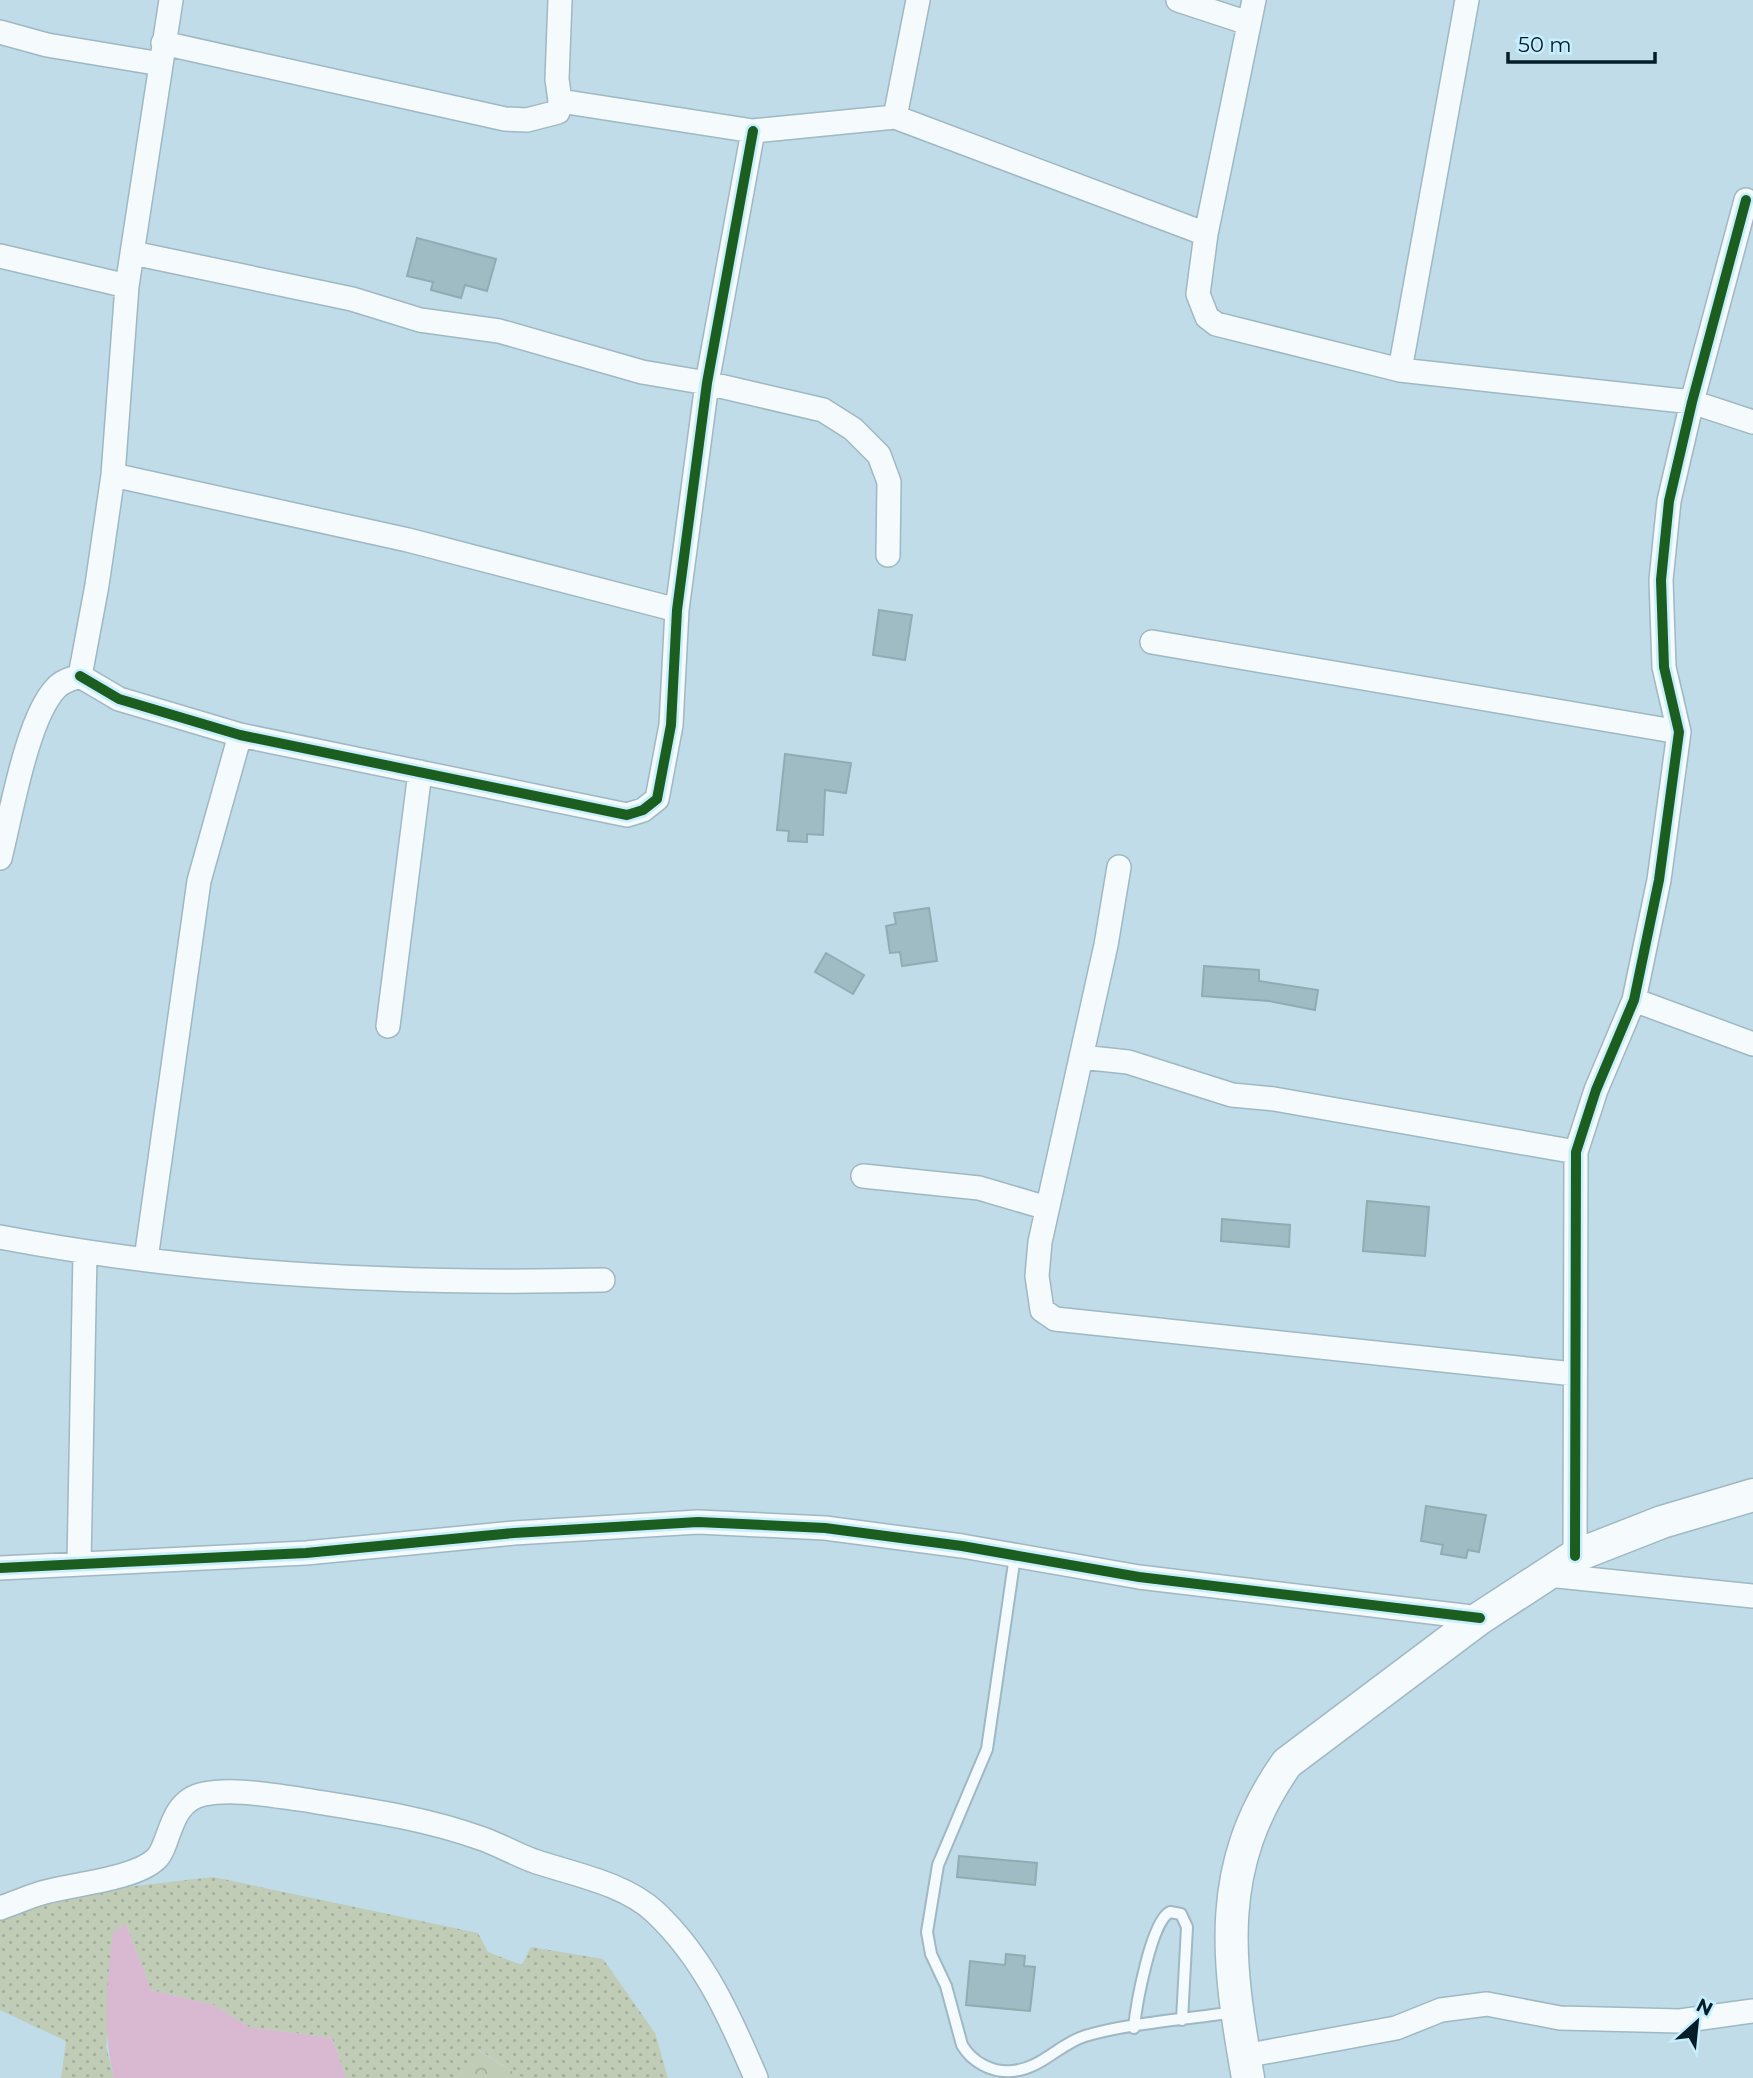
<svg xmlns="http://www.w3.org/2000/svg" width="1753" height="2078" font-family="Montserrat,sans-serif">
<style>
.grass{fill:url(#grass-dots)}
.forest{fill:url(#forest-crowns)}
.water{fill:#d9b8d2}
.building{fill:#9fbcc4;stroke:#8facb3;stroke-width:2}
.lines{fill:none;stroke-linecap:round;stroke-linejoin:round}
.lane-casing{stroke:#9fb8c3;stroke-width:14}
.street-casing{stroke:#9fb8c3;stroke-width:26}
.secondary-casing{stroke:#9fb8c3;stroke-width:35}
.lane{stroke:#f5fafc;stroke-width:10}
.street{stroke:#f5fafc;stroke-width:23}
.secondary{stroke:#f5fafc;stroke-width:32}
.cycleway-casing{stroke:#c7eefe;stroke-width:15}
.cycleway{stroke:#1b5e20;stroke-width:10}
</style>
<defs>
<pattern id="grass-dots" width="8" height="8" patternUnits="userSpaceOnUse" patternTransform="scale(1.75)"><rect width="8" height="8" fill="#c0ccb5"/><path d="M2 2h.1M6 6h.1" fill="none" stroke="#a3af9c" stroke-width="1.8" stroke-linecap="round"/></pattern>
<pattern id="forest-crowns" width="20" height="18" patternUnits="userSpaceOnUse" patternTransform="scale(1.75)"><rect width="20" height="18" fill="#c0ccb5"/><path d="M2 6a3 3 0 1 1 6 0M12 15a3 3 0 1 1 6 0" fill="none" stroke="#a3af9c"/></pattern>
</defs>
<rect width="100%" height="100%" fill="#bfdce8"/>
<!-- grass -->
<path class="grass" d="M213,1877L478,1933L488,1952L522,1965L531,1947L603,1959L655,2033L668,2078H523L479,2050L457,2078H346L332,2038L249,2027L214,2005L151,1990L126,1924L106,2046L114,2078H61L66,2041L0,2010V1920L74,1893Z"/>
<!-- forest -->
<path class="forest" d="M478,2050L523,2078H457Z"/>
<!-- water -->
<path class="water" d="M126,1924L151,1990L214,2005L249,2027L332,2038L346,2078H114C102,2030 107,1981 113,1932Z"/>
<!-- building -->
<path class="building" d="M417,238L496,259L487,291L465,285L461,298L431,290L433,282L407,276Z
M879,610L912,615L905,660L873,655Z
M785,754L851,763L846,793L825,790L823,835L807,834V842L788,841L789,831L777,830Z
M929,908L937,961L902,966L900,952L890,953L886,926L896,924L894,913Z
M826,953L864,975L853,994L815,972Z
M1204,966L1259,970V981L1318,990L1315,1010L1269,1001L1202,996Z
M1367,1201L1429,1207L1425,1256L1363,1251Z
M1222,1219L1290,1225L1289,1247L1221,1241Z
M1426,1506L1486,1515L1479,1552L1468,1550L1466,1558L1441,1554L1443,1545L1421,1541Z
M959,1856L1037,1863L1035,1885L957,1877Z
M1006,1954L1025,1956L1024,1966L1035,1967L1030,2011L966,2005L970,1961L1005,1965Z"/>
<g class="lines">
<defs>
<path id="lane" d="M1015,1556L987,1749L938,1865L927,1932L931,1954L946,1986L962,2045C972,2062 992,2073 1012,2071C1041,2069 1059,2044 1085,2036C1128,2023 1190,2019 1235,2012
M1134,2028C1136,2006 1151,1921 1170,1912L1181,1914L1187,1927L1182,2020"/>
<path id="street" d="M1178,0L1248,23
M1254,0L1206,234L1198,294L1207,317L1216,324L1400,370L1692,402L1753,422
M0,32L47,45L161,64
M163,43L505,119L527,120L558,112L560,101L753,131L895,117L1206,234
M560,101L557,79L560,0
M895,117L918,0
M133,253L352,299L420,320L499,331L642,372L707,383L823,410L853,429L879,455L889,482L888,555
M0,256L127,286
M1400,370L1467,0
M113,475L408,540L677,610
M1152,642L1679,732
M80,676L119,699L240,735L627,815L643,810L657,799L671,725L677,610L707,383L753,131
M80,676L97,585L113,475L127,286L171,0
M0,858C11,815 27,718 56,688C62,681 71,679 80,676
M1119,867L1106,945L1040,1242L1037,1276L1042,1310L1055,1319L1574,1374
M1634,1000L1753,1044
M388,1026L420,772
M1081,1057L1128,1062L1232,1095L1274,1099L1576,1152
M863,1176L979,1188L1047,1208
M0,1237C199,1275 401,1285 603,1280
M146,1259L199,881L240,735
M1575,1556L1576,1152L1596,1090L1634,1000L1659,880L1679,732L1664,667L1661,580L1669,501L1692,402L1746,200
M79,1564L85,1253
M0,1568L306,1553L514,1533L698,1522L825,1528L962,1546L1139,1577L1480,1618
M1548,1575L1753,1596
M0,1908C15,1903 30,1896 45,1892C74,1884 135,1879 156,1859C171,1845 168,1801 204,1794C232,1788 269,1795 299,1799C360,1809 421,1817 480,1838C498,1844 515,1854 534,1861C572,1874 624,1883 655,1912C704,1958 730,2017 756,2078
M1244,2056L1396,2028L1441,2010L1487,2004L1560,2018L1680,2021L1753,2011"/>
<path id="secondary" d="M1248,2078C1227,1960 1214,1866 1287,1763L1480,1618L1575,1556L1662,1522L1753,1495"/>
</defs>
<!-- lane casing -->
<use href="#lane" class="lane-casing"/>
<!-- street casing -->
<use href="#street" class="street-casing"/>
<!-- secondary casing -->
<use href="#secondary" class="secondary-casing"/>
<!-- lane -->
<use href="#lane" class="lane"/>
<!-- street -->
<use href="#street" class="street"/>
<!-- secondary -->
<use href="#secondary" class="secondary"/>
<defs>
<path id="cycleway" d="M80,676L119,699L240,735L627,815L643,810L657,799L671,725L677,610L707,383L753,131
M1575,1556L1576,1152L1596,1090L1634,1000L1659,880L1679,732L1664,667L1661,580L1669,501L1692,402L1746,200
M0,1568L306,1553L514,1533L698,1522L825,1528L962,1546L1139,1577L1480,1618"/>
</defs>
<!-- cycleway casing -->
<use href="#cycleway" class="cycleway-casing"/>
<!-- cycleway -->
<use href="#cycleway" class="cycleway"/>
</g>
<!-- north arrow -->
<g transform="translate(1697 2022) rotate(27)" stroke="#c7eefe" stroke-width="5" paint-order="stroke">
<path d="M0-5L12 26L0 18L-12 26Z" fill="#031e28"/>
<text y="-10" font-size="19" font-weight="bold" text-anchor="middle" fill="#031e28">N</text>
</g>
<!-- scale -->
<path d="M1508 52v10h147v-10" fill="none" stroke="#031e28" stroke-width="3.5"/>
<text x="1518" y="52" font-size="21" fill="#031e28" stroke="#c7eefe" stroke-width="5" paint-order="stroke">50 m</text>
</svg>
